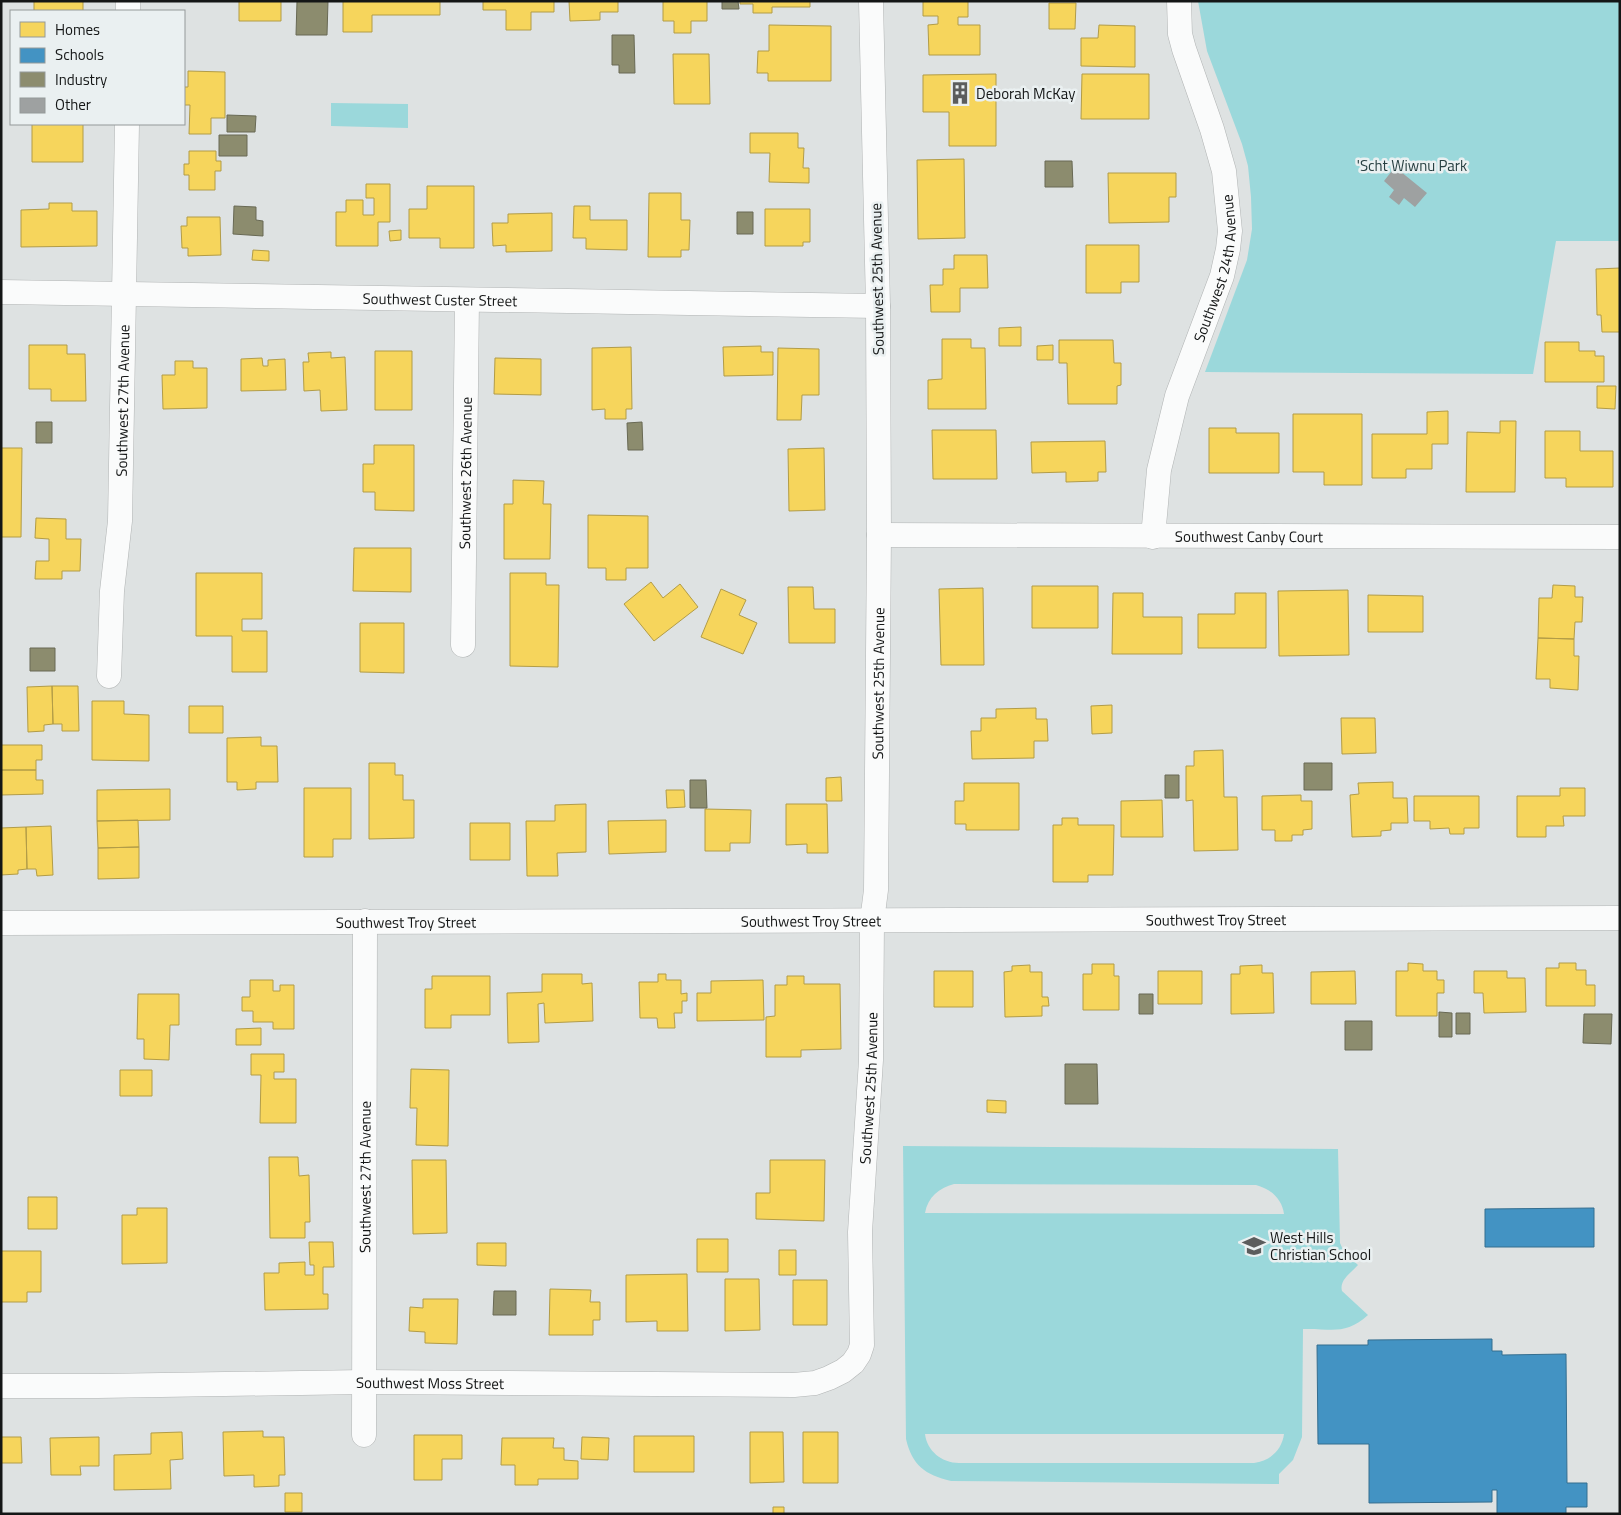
<svg xmlns="http://www.w3.org/2000/svg" width="1621" height="1515" font-family="'Titillium Web',sans-serif">
<style>
.green{fill:#9bd8db;fill-rule:evenodd}
.homes{fill:#f6d55c;stroke:#b29c47}
.schools{fill:#4393c3;stroke:#356e8f}
.industry{fill:#8c8c6e;stroke:#686954}
.building{fill:#9ea1a1}
.lines{fill:none;stroke-linecap:round;stroke-linejoin:round}
.minor-casing{stroke:#b1b4b4;stroke-width:25}
.minor{stroke:#fafbfb;stroke-width:24}
.labels{text-anchor:middle;dominant-baseline:central;stroke-width:5;stroke-linejoin:round;paint-order:stroke}
.poi-label{font-size:15px;fill:#141616;stroke:#eaf0f1;text-anchor:start}
.park-label{font-size:15px;fill:#273f41;stroke:#eaf0f1}
.street-label{font-size:15px;fill:#141616;stroke:#eaf0f1}
</style>
<rect width="100%" height="100%" fill="#dee2e2"/>
<!-- green -->
<path class="green" d="M1198,1H1620V241H1556L1533,374L1205,372L1247,260L1252,229L1251,197L1248,166L1242,144L1207,51Z
M331,103L408,104V128L331,126Z
M903,1146L1338,1149L1340,1243L1344,1252L1358,1265C1351,1273 1339,1280 1342,1291L1368,1315C1345,1336 1331,1328 1303,1329L1302,1437L1293,1460L1279,1474V1484L951,1481C925,1475 912,1465 906,1439ZM954,1184L1256,1185C1271,1189 1282,1199 1284,1214L925,1213C928,1197 939,1188 954,1184ZM925,1434H1284C1282,1450 1270,1461 1254,1463H959C942,1463 927,1451 925,1434Z"/>
<!-- homes -->
<path class="homes" d="M34,1H83V11H34Z
M239,1H281V21H239Z
M343,1H440V15H372V32H343Z
M483,1H554V12H531V30H506V10H483Z
M569,1H618V12H600V20L570,21Z
M663,1H707V21H691V33H674V21H663Z
M740,1H810V7H772V13H753V4H740Z
M923,1H968V17H958V25H980V55H929L928,25L938,24V16H923Z
M1049,3H1076L1075,29H1049Z
M769,25L831,26V81H768V73H757L758,51H769Z
M1099,25L1135,26V67L1081,66V38H1098Z
M673,54H709L710,104H674Z
M188,71L225,72V118H211V134H189L190,105H184V87H188Z
M996,74V146H949V112H923V75Z
M1082,74H1149V119H1081Z
M32,124H83V162H32Z
M750,133H798V148H804L803,168H809V183L769,182L770,153H750Z
M189,151H216V161H221V171H215V190H189V175H184V164H189Z
M964,159L965,238L918,239L917,160Z
M1108,173H1176V197H1169V222L1109,223Z
M366,184H390V222H378V246H336V212H346V200H363V215H374V198H366Z
M427,186H474V248H440V238H409V209H427Z
M649,193H681V220H690L689,250H681V257H648Z
M49,203H72V211H97V246L21,247V210L49,209Z
M574,206H590V220H627V250L586,249V238H573Z
M765,209H810V242H803V246H765Z
M552,213V251L506,252V245L493,246L492,223H508V214Z
M187,217H220L221,255L188,256V248H182L181,226H187Z
M401,230V240L390,241L389,231Z
M1086,245H1139V282H1121V293H1086Z
M253,250L269,251V261L252,260Z
M954,255H987L988,288H960V312H931L930,285H943V269H954Z
M1620,268V332H1602L1601,315H1597L1596,269Z
M1021,327V346H999V328Z
M942,339H971V348H985L986,409H928V380L942,379Z
M1059,340H1113L1114,363H1121V385L1117,386V404H1068L1067,363H1059Z
M1545,342H1579V351H1595V356H1604V382H1545Z
M29,345H67V354H85L86,401H51V389H29Z
M1053,345V360H1037V346Z
M761,346V352H773V375L724,376L723,347Z
M631,347L632,409H626V419H605V409L592,410V348Z
M778,348L819,349V395H802L801,420H777Z
M375,351H412V410H375Z
M331,352V358L345,357L347,410L321,411L320,390L304,391L303,362H309L308,353Z
M262,358L263,366H268V360L285,359L286,390L241,391V359Z
M495,358L541,359V395L494,394Z
M175,361H193V368H207V408L163,409L162,375H175Z
M1597,386H1616L1615,409L1597,408Z
M1448,411V444H1432V469H1406V478H1372V434H1427V412Z
M1293,414H1362V485H1324V472H1293Z
M1500,421H1516L1515,492H1466L1467,432L1500,433Z
M1209,428H1236V433H1279V473H1209Z
M932,430H996L997,479H933Z
M1545,431H1580V451H1613V487H1566V478H1545Z
M1105,441L1106,472H1098V481L1066,482V472L1032,473L1031,442Z
M374,445H414V511L375,510V492H363V464H374Z
M1,448H22L21,537H1Z
M824,448L825,510L789,511L788,449Z
M513,480L544,481L543,504H551L550,559H504V504H513Z
M588,515L648,516V568H626V580H606V568H588Z
M36,518L66,519V539H81L80,571H62V579H35L36,561H49V539L35,538Z
M354,548H411V592L353,591Z
M196,573H262V619H242V631H267V672H232V636H196Z
M510,573H546V585H559L558,667L510,666Z
M651,582L663,598L680,584L698,607L654,641L624,604Z
M1553,585L1575,586V597H1583L1582,622H1575L1574,639L1538,638L1539,598H1552Z
M1032,586H1098V628H1032Z
M788,587H813L814,609H835V643H789Z
M983,588L984,665H941L939,589Z
M721,589L746,600L739,615L757,623L743,654L701,637Z
M1348,590L1349,655L1279,656L1278,591Z
M1113,593H1143V617H1182V654H1112Z
M1235,593H1266V648H1198V614H1235Z
M1368,595L1423,596V632H1368Z
M360,623H404V673L360,672Z
M1538,638L1574,639V656H1579L1578,690L1550,688V679H1536Z
M52,686H78L79,731H62V724H53Z
M52,686L53,724L44,725V731L28,732L27,687Z
M92,701H124V714L149,715V761L92,760Z
M1112,705V733L1092,734L1091,706Z
M189,706H223V733H189Z
M1036,708V719H1047L1048,741H1034V758L972,759L971,731H981V718H996V709Z
M1341,718H1375L1376,753L1342,754Z
M261,737V746H277L278,782H256V789L237,790V782H227V738Z
M1,745H42V760H36V770H1Z
M1223,750L1224,797H1237L1238,850L1194,851L1193,800L1186,801V766H1194V751Z
M369,763H395V775H403V800H414V838L369,839Z
M1,770H36V780H43V794L1,795Z
M841,777L842,801H826V778Z
M1393,782V798H1407L1408,823H1391V830L1381,831V836L1352,837L1350,795L1359,794L1358,783Z
M964,783H1019V830H966V824H955V801H964Z
M304,788H351V839H333V857H304Z
M1560,788H1585V816H1563L1564,826H1546V837H1517V796H1560Z
M170,789V820L97,821V790Z
M666,790H684L685,807L667,808Z
M1301,795V801H1312V829L1303,830V835H1292V841H1275V830H1262V796Z
M1414,796H1479V828H1464V834H1450L1449,828L1430,829V821H1414Z
M1162,800L1163,837H1121V801Z
M586,804V852L557,853L558,876H527L526,821H555V805Z
M786,804H827L828,853H807V844L786,845Z
M705,809L751,810L750,843H730V851H705Z
M1062,818H1078V825H1114L1113,875H1088V882H1053V825H1062Z
M138,820L139,847L98,848L97,821Z
M666,820V852L609,854L608,821Z
M470,823H510V860H470Z
M51,826L53,875L37,876L36,869H27L26,827Z
M26,827L27,869L18,870V874L1,875V828Z
M139,847V878L98,879V848Z
M1408,963L1423,964V971H1437V980H1444V993H1437V1016H1396V971H1408Z
M1559,963H1576V970H1586V985H1595V1006H1546V968H1559Z
M1092,964H1114V976H1119V1010H1083V974H1092Z
M1030,965V972H1042V997H1048L1049,1006H1042V1016L1005,1017L1004,972L1012,971V966Z
M1262,965V973H1273L1274,1013L1231,1014V974H1240V966Z
M934,971H973V1007H934Z
M1158,971H1202V1004H1158Z
M1355,971L1356,1004H1311V972Z
M1474,971H1507V978H1525L1526,1012L1484,1013L1483,993H1474Z
M542,974H582V984L592,983L593,1021L545,1023L544,1003L538,1004L539,1042L508,1043L507,993L542,992Z
M658,974H666V980H681V994L687,993V1001H682V1013H674L675,1028H658L657,1018H640L639,982H658Z
M432,976H490V1015H451V1028H425V989H432Z
M787,976H804V984H840L841,1049L801,1050V1057H766V1017L775,1016V985H787Z
M250,980H273V991H280V985H294V1029H273V1022H253V1011H242V997H250Z
M763,980L764,1020L697,1021V993H711V981Z
M138,994H179V1025H170L169,1060L144,1059V1039H137Z
M261,1028V1045H236V1029Z
M251,1054H284V1072H274V1079H296V1123H260L261,1075H251Z
M411,1069L449,1070L448,1146L416,1145L417,1108H410Z
M120,1070H152V1096H120Z
M987,1100L1006,1101V1113L987,1112Z
M269,1157H298L299,1176L309,1175L310,1222H305V1238H270Z
M412,1160H446L447,1233L413,1234Z
M770,1160H825L824,1221L756,1219V1193H770Z
M28,1197H57V1229H28Z
M137,1208H167V1263L122,1264V1215H137Z
M697,1239H728V1272H697Z
M309,1242H333L334,1267H323V1294H328V1309L265,1310L264,1273H279V1263L305,1262V1275H314V1265H310Z
M477,1243H506V1266L477,1265Z
M779,1250H796V1275H779Z
M1,1251H41V1292H27V1302H1Z
M687,1274L688,1331H657V1321L626,1322V1275Z
M725,1279H759L760,1330L725,1331Z
M793,1280H827V1325H793Z
M550,1289L591,1290L590,1302H600V1320H593V1335H549Z
M423,1299H458L457,1344L425,1343V1332L409,1331L410,1307L423,1308Z
M263,1431V1437H284L285,1475H279V1486L254,1487V1475L224,1476L223,1432Z
M182,1432L183,1459L170,1460L171,1489L114,1490V1455L151,1454V1433Z
M750,1432H783L784,1482L750,1483Z
M803,1432H838V1483H803Z
M414,1435H462V1459H442V1480H414Z
M634,1436H694V1472H634Z
M1,1437H21L22,1463H1Z
M99,1437V1466H80L81,1475H51L50,1438Z
M582,1437L609,1438L608,1460L581,1459Z
M502,1438H554L553,1448H564V1460L578,1461V1479H538V1485H515V1465H501Z
M285,1493H302V1512H285Z
M773,1507H784V1514H773Z"/>
<!-- schools -->
<path class="schools" d="M1594,1208V1247H1485V1209Z
M1492,1339V1351H1502V1355L1566,1354L1567,1483H1587V1507H1566V1514H1497V1490H1492V1502L1369,1503V1444H1318L1317,1345H1368V1340Z"/>
<!-- industry -->
<path class="industry" d="M297,1H328L327,35H296Z
M722,1H738L739,9H722Z
M612,35H634L635,73H619V65H612Z
M227,115L256,116L255,132H227Z
M219,135H247V156H219Z
M1045,161H1072L1073,187H1045Z
M234,206L256,207V220L263,221V236L233,234Z
M737,212H753V234H737Z
M36,422H52V443H36Z
M642,422L643,450H628L627,423Z
M30,648H55V671H30Z
M1304,763H1332V790H1304Z
M1165,775H1179V798H1165Z
M690,780H706L707,808H690Z
M1139,994H1153V1014H1139Z
M1439,1012L1452,1013V1037H1439Z
M1456,1013H1470V1034H1456Z
M1584,1014H1612L1611,1044L1583,1043Z
M1345,1021H1372V1050H1345Z
M1065,1064H1097L1098,1104H1065Z
M494,1291H516V1315H493Z"/>
<!-- building -->
<path class="building" d="M1395,167L1427,193L1415,207L1404,198L1399,205L1389,197L1394,190L1384,181Z"/>
<g class="lines">
<defs>
<g id="minor">
<path d="M128,11V1"/>
<path id="s1" d="M1,292L878,306"/>
<path id="s2" d="M879,535L1620,537"/>
<path id="s3" d="M1153,537L1159,470L1177,396L1222,276L1228,249L1230,231L1224,171L1212,129L1184,49L1180,34L1179,1"/>
<path id="s4" d="M463,645L467,300"/>
<path id="s5" d="M109,676L112,591L120,521L127,124"/>
<path id="s6" d="M1,923L1620,918"/>
<path id="s7" d="M1,1386H98L364,1382L794,1385L815,1383L829,1378L843,1371L853,1363L859,1354L862,1345L860,1232L871,1060L872,921L876,890L879,535L878,306L871,1"/>
<path id="s8" d="M364,1435L365,921"/>
</g>
</defs>
<!-- minor casing -->
<use href="#minor" class="minor-casing"/>
<!-- minor -->
<use href="#minor" class="minor"/>
</g>
<!-- icons -->
<defs>
<symbol id="building-bare" viewBox="-9 -9 18 18"><path d="M-4-6H4V6H1V3H-1V6H-4ZM-2.5-4.3h1.7v1.8h-1.7ZM.8-4.3h1.7v1.8H.8ZM-2.5-1h1.7V.8h-1.7ZM.8-1h1.7V.8H.8Z" fill="#5b5d5d" stroke="#eaf0f1" stroke-width="2.5" paint-order="stroke"/></symbol>
<symbol id="school-bare" viewBox="-9 -9 18 18"><path d="M0-5L7-2L0 1L-7-2ZM-4 1L0 2.5L4 1V4Q0 6-4 4Z" fill="#5b5d5d" stroke="#eaf0f1" stroke-width="2.5" paint-order="stroke"/></symbol>
</defs>
<g fill-rule="evenodd">
<use href="#building-bare" x="944" y="77" width="32" height="32"/>
<use href="#school-bare" x="1238" y="1230" width="32" height="32"/>
</g>
<g class="labels">
<!-- poi labels -->
<g class="poi-label">
<text x="976" y="93">Deborah McKay</text>
<text x="1270" y="1237">West Hills<tspan x="1270" dy="17">Christian School</tspan></text>
</g>
<!-- park labels -->
<g class="park-label">
<text x="1412" y="165">'Scht Wiwnu Park</text>
</g>
<!-- street labels -->
<g class="street-label">
<text stroke="none"><textPath href="#s3" startOffset="278">Southwest 24th Avenue</textPath></text>
<text transform="translate(877 279) rotate(-91)">Southwest 25th Avenue</text>
<text stroke="none"><textPath href="#s1" startOffset="439">Southwest Custer Street</textPath></text>
<text stroke="none"><textPath href="#s5" startOffset="276">Southwest 27th Avenue</textPath></text>
<text stroke="none"><textPath href="#s4" startOffset="172">Southwest 26th Avenue</textPath></text>
<text stroke="none"><textPath href="#s2" startOffset="370">Southwest Canby Court</textPath></text>
<text stroke="none"><textPath href="#s7" startOffset="1540">Southwest 25th Avenue</textPath></text>
<text stroke="none"><textPath href="#s6" startOffset="1215">Southwest Troy Street</textPath></text>
<text stroke="none"><textPath href="#s6" startOffset="405">Southwest Troy Street</textPath></text>
<text stroke="none"><textPath href="#s6" startOffset="810">Southwest Troy Street</textPath></text>
<text stroke="none"><textPath href="#s7" startOffset="1135">Southwest 25th Avenue</textPath></text>
<text stroke="none"><textPath href="#s8" startOffset="258">Southwest 27th Avenue</textPath></text>
<text stroke="none"><textPath href="#s7" startOffset="429">Southwest Moss Street</textPath></text>
</g>
</g>
<!-- border -->
<rect width="1621" height="1515" fill="none" stroke="#141616" stroke-width="5"/>
<!-- legend -->
<rect x="10" y="10" width="175" height="115" fill="#eaf0f1" stroke="#949999"/>
<rect x="20" y="22" width="25" height="15" fill="#f6d55c" stroke="#949999"/>
<text x="55" y="35" font-size="15" fill="#141616">Homes</text>
<rect x="20" y="48" width="25" height="15" fill="#4393c3" stroke="#949999"/>
<text x="55" y="60" font-size="15" fill="#141616">Schools</text>
<rect x="20" y="72" width="25" height="15" fill="#8c8c6e" stroke="#949999"/>
<text x="55" y="85" font-size="15" fill="#141616">Industry</text>
<rect x="20" y="98" width="25" height="15" fill="#9ea1a1" stroke="#949999"/>
<text x="55" y="110" font-size="15" fill="#141616">Other</text>
</svg>
